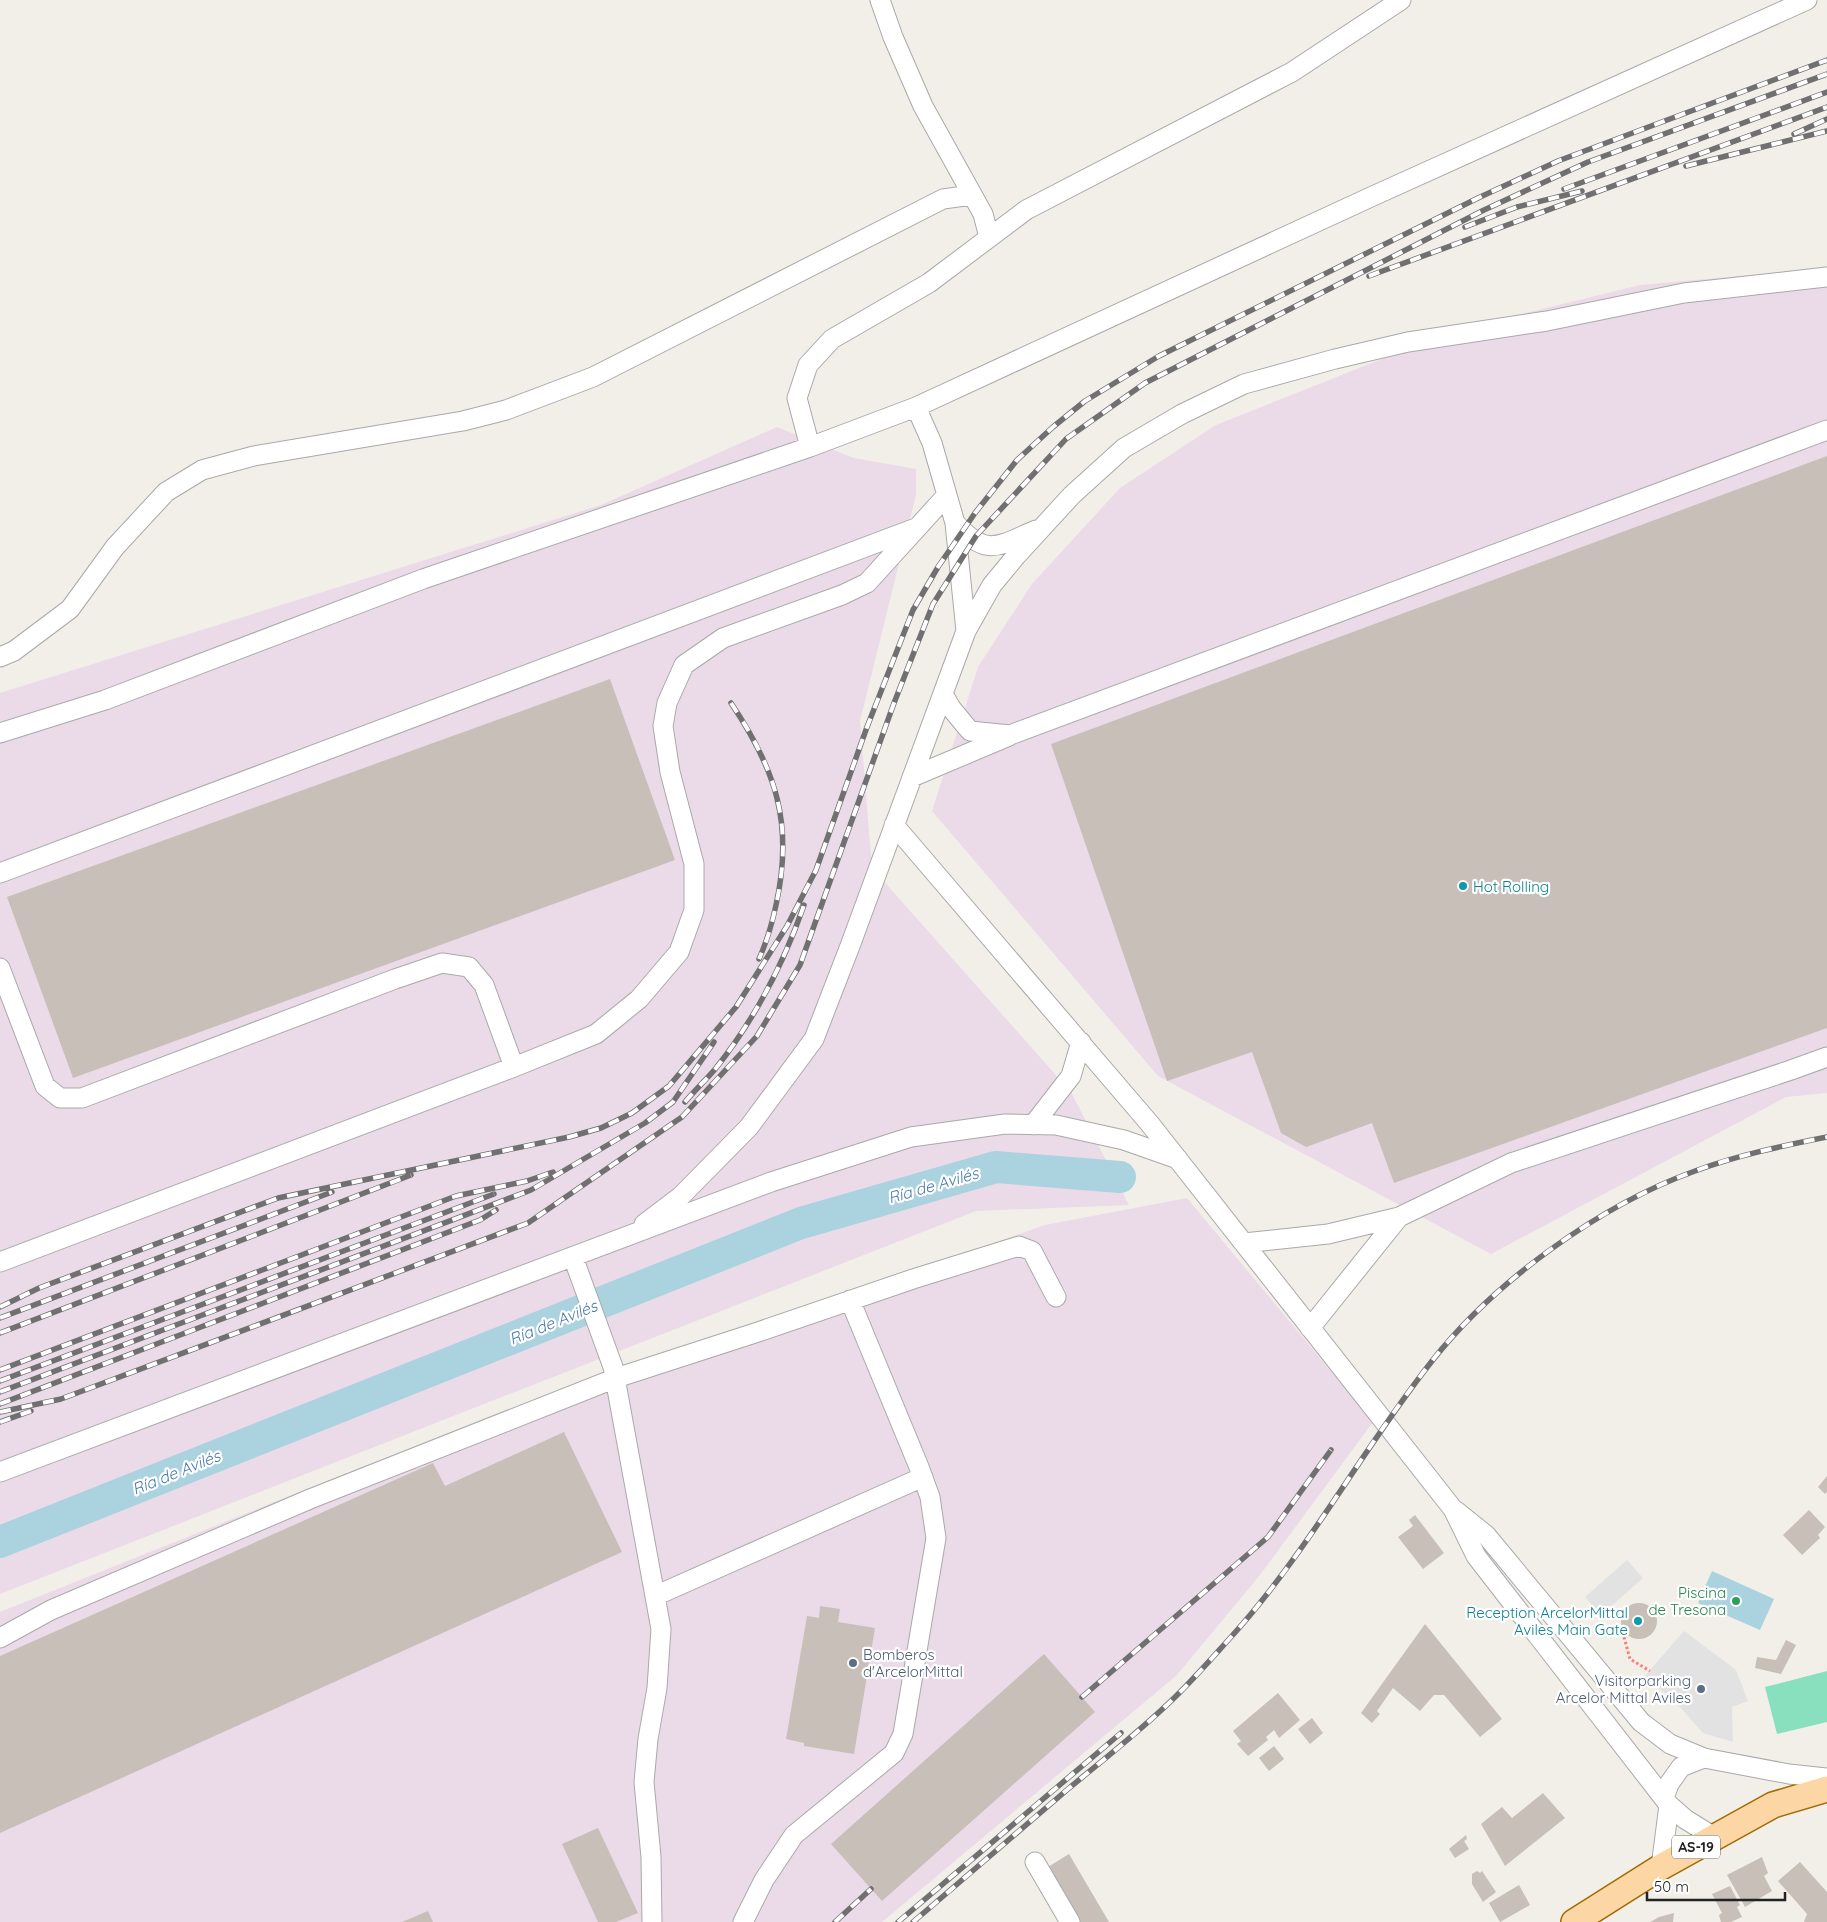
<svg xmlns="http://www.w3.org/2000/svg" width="1827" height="1922" font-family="Quicksand,sans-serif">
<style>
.industrial{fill:#ebdbe8}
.pitch{fill:#88e0be}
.parking{fill:#e2e2e2}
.water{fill:#aad3df}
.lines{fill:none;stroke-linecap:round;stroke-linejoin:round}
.river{stroke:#aad3df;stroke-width:32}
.building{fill:#c7bfb8}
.minor-casing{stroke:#a9a9a9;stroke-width:21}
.major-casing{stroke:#a06b00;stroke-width:28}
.path{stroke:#fa8072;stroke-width:3;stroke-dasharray:2.5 2.5;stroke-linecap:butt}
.minor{stroke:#fff;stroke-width:19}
.major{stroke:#fcd6a4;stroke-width:25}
.rail-casing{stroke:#707070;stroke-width:5.5}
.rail{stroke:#fff;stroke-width:4;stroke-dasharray:11;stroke-linecap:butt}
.culture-dot{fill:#0f9aa8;stroke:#fff;stroke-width:2}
.leisure-dot{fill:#2e9e5b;stroke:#fff;stroke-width:2}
.service-dot{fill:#5c6f8a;stroke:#fff;stroke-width:2}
.labels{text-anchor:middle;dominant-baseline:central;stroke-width:4.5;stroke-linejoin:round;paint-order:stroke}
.shield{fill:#fff;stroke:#646464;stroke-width:1}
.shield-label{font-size:14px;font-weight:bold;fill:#222}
.culture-label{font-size:15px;fill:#0d838f;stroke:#fff;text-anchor:start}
.leisure-label{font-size:15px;fill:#27864d;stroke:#fff;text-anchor:end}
.service-label{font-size:15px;fill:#4e5e75;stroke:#fff;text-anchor:start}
.water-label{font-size:16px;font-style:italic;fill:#4a7aab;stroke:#fff}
</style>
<rect width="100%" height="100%" fill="#f2efe9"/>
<!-- industrial -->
<path class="industrial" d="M1827,268V1093L1786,1097L1491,1254L1158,1076L932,811L978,667L1032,584L1120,488L1216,425L1452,331L1640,285Z
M777,427L854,458L916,469V495L860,721L872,868L1071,1092L1129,1205L976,1211L0,1594V693L601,505Z
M1187,1198L1373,1422L1260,1575L1177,1675L882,1922H0V1612L362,1467L1045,1225Z"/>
<!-- pitch -->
<path class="pitch" d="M1827,1671V1722L1777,1734L1765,1687Z"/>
<!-- parking -->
<path class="parking" d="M1627,1560L1643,1578L1601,1615L1585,1597Z
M1684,1631L1736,1670L1748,1701L1732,1707L1733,1742L1703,1733L1680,1707L1645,1676Z"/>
<!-- water -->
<path class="water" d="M1712,1571L1774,1599L1760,1630L1698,1603Z"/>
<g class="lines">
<!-- river -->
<path class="river" d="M0,1542L801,1223L996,1167L1120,1177"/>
</g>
<!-- building -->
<path class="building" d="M1827,456V1028L1394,1183L1372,1123L1306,1147L1281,1133L1252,1052L1167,1081L1051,744Z
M610,679L675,860L73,1078L7,897Z
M564,1432L622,1552L0,1833V1656L433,1463L445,1486Z
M1827,1476V1492L1825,1494L1818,1487Z
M1809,1510L1825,1527L1818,1535L1820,1538L1802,1555L1783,1535Z
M1415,1515L1444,1553L1423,1569L1398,1537L1413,1526L1409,1520Z
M1621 1621a18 18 0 1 1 36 0a18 18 0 1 1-36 0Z
M820,1606L840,1609L838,1622L875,1628L854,1754L804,1746V1743L786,1739L807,1616L819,1618Z
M1425,1624L1502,1719L1480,1737L1444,1695H1434L1420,1711L1393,1688L1377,1711L1380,1714L1372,1723L1361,1713Z
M1786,1640L1796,1645L1781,1674L1755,1668L1757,1657L1776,1660Z
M1044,1654L1095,1712L882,1901L831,1844Z
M1278,1693L1300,1720L1279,1738L1274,1730L1266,1737L1268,1740L1248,1756L1237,1744L1241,1741L1233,1731Z
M1312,1718L1323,1733L1310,1744L1298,1729Z
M1274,1746L1284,1759L1269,1771L1259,1758Z
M1543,1793L1565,1818L1505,1866L1481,1824L1502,1807L1512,1818Z
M598,1828L638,1913L616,1922H598L562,1844Z
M1466,1835L1467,1839L1464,1841L1469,1849L1455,1858L1449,1849Z
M1069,1854L1109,1922H1079L1048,1867Z
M1762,1857L1768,1873L1764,1876L1772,1891L1745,1907L1727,1875Z
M1800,1862L1827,1892V1922H1804L1807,1914L1778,1881Z
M1477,1871L1480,1873L1482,1871L1496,1892L1483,1902L1472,1884V1874Z
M1519,1885L1530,1905L1500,1922L1489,1903Z
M1730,1886L1740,1905L1737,1907L1742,1917L1731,1922H1721L1719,1915L1722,1913L1712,1894Z
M428,1911L433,1922H402Z
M1674,1913L1673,1922H1650L1659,1917Z"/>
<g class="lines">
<defs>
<path id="minor" d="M880,0L893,37L923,106L983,214L989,237
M810,447L797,398L808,365L832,339L929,283L1026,210L1292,72L1401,0
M955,523C987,558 998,546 1036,530
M966,631L992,585L1016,556L1072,495L1124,448L1182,414L1244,384L1335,359L1408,342L1547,321L1684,293L1827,277
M0,657L14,651L70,609L115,547L166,492L202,470L254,456L463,421L506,410L593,377L943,199L972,195
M943,694L951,708L970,731L1010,735L1827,430
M0,733L105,700L423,579L810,447L916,407L1373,196L1807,0
M912,777L1009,736
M894,825L1150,1124L1453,1509L1476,1556L1669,1805L1685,1819L1714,1837
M0,873L916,528
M0,968L45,1086L60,1098H82L395,979L442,963L469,967L484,985L514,1067
M1033,1125L1071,1076L1081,1042
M644,1224L681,1196L749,1127L814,1039L850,946L966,631L955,523L932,443L916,407
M1244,1243L1328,1234L1399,1217L1511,1163L1791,1070L1827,1057
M573,1257L613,1367L661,1629L657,1688L648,1739L644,1782L651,1857L652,1922
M0,1262L514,1067L596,1034L639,999L679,952L694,910V864L670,772L663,726L667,703L684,665L723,638L842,595L867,583L947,495
M1310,1328L1399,1217
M0,1472L771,1182L911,1137L1005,1124L1056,1125L1124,1140L1178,1159
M1456,1511L1486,1535L1641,1722L1670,1744L1704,1758L1789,1774L1827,1778
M655,1596L923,1477
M0,1638L51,1610L310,1499L616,1378L755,1333L913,1279L1019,1246L1032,1251L1056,1297
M1664,1798L1669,1784L1681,1767L1704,1758
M1035,1862L1070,1922
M1661,1867L1669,1805
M743,1922L764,1880L794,1835L894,1753L903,1734L936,1538L930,1497L919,1467L850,1300"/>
<path id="major" d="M1574,1922L1661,1867L1773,1805L1827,1789"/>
</defs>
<!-- minor casing -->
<use href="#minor" class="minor-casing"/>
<!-- major casing -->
<use href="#major" class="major-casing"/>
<!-- path -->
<path class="path" d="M1624,1637L1630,1659L1650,1671"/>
<!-- minor -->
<use href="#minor" class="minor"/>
<!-- major -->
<use href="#major" class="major"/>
<defs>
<path id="rail" d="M1794,134L1827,119
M1686,166L1827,131
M1564,189L1827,92
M1465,227L1517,207L1582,191
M1369,276L1827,107
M731,703C776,770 794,824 776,905C772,924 767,941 759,959
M685,1102C695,1090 706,1080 716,1068C754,1020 784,963 804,905
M0,1307L39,1288L278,1198L569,1137L601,1128L632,1113L669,1086L736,1007L787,926L816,870L867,727L913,610L938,567L975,513L1017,460L1053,427L1085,401L1159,356L1478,198L1558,161L1827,60
M0,1318L332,1192
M0,1333L411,1175
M0,1370L456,1196L527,1181L553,1172
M0,1381L494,1194
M0,1392L531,1190L645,1123L673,1102L714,1042
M0,1404L480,1220L496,1210
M0,1412L61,1399L528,1223L682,1117L757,1036L800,965L894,703L933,604L976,536L1066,439L1145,383L1484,210L1588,162L1827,74
M0,1422L31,1411
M1082,1697L1268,1537L1331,1450
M835,1922L871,1889
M898,1922L1121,1733
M913,1922C965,1878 1016,1833 1068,1789C1103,1760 1139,1732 1172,1700C1193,1680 1212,1658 1231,1637C1308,1552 1361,1451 1432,1361C1494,1282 1600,1205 1695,1171C1738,1155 1782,1146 1827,1137"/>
</defs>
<!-- rail casing -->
<use href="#rail" class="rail-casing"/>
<!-- rail -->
<use href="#rail" class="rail"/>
</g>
<!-- markers -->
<g class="culture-dot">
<circle cx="1463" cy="886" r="5"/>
<circle cx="1638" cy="1621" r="5"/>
</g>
<circle class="leisure-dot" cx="1736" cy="1601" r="5"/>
<g class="service-dot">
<circle cx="853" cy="1663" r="5"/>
<circle cx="1701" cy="1689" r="5"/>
</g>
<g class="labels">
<!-- shield labels -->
<rect class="shield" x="1672" y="1835.5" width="48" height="23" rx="4"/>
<g class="shield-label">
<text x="1696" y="1847">AS-19</text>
</g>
<!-- culture labels -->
<g class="culture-label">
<text x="1473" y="886">Hot Rolling</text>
<text x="1628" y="1612" text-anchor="end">Reception ArcelorMittal<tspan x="1628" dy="17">Aviles Main Gate</tspan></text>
</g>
<!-- leisure labels -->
<g class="leisure-label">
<text x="1726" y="1592">Piscina<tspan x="1726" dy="17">de Tresona</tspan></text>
</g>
<!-- service labels -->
<g class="service-label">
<text x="863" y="1654">Bomberos<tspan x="863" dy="17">d'ArcelorMittal</tspan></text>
<text x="1691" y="1680" text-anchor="end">Visitorparking<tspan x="1691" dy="17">Arcelor Mittal Aviles</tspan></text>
</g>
<!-- water labels -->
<g class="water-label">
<text transform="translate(933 1185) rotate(-16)">Ría de Avilés</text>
<text transform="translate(553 1322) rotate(-22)">Ría de Avilés</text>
<text transform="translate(176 1472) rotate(-22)">Ría de Avilés</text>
</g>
</g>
<!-- scale -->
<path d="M1647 1892v8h138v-8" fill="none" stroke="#222222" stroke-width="2.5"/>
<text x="1654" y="1892" font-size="15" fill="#222222" stroke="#ffffff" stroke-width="4" paint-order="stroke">50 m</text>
</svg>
